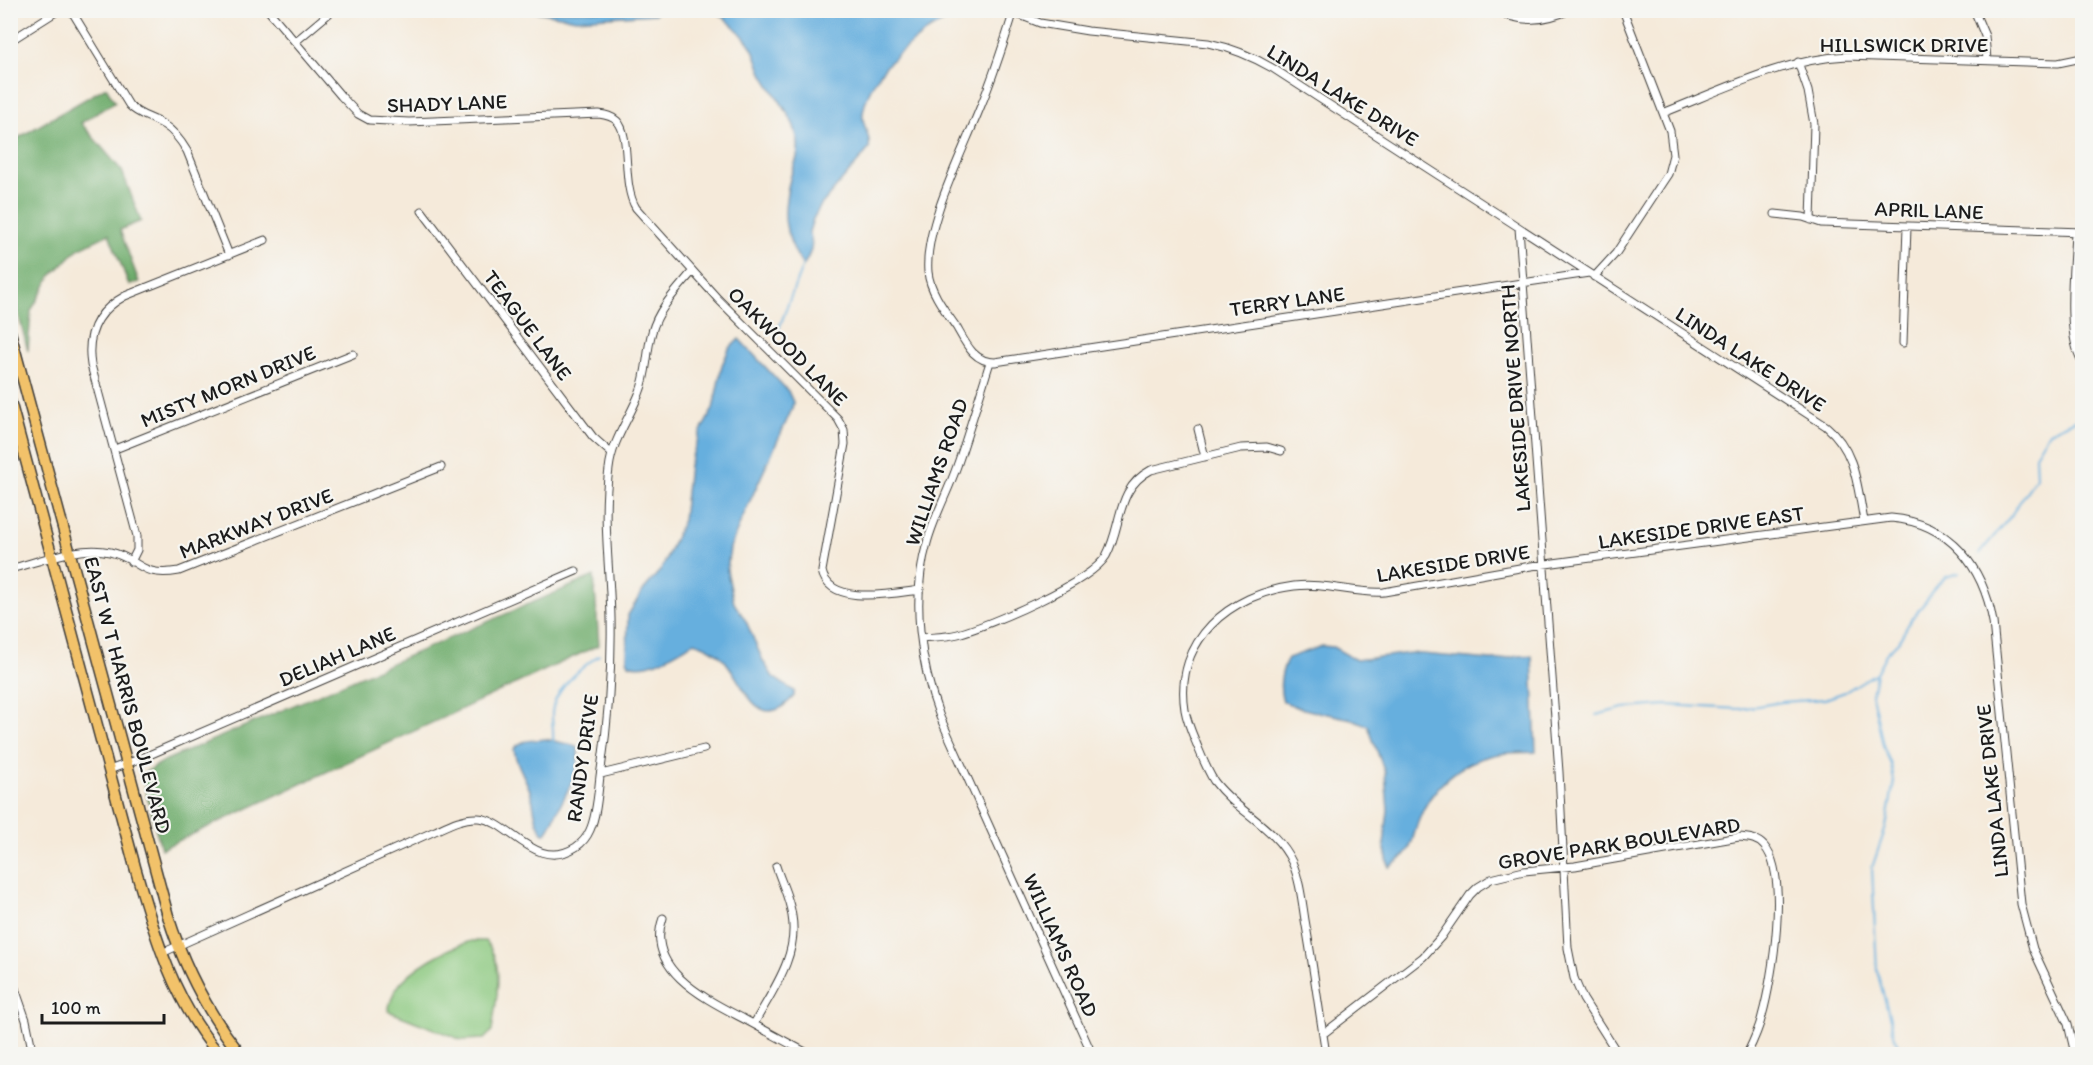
<svg xmlns="http://www.w3.org/2000/svg" width="2093" height="1065" font-family="Itim,sans-serif">
<style>
.green{fill:#89c77d;stroke:#52724c;stroke-width:1.5}
.forest{fill:#6eac6c;stroke:#456444;stroke-width:1.5}
.water{fill:#66afde;stroke:#41667d;stroke-width:1.5}
.lines{fill:none;stroke-linecap:round;stroke-linejoin:round}
.stream{stroke:#66afde;stroke-width:2}
.minor-casing{stroke:#3d3b38;stroke-width:9}
.primary-casing{stroke:#3d3b38;stroke-width:13}
.minor{stroke:#fff;stroke-width:7}
.primary{stroke:#f2c26a;stroke-width:10}
.labels{text-anchor:middle;dominant-baseline:central;stroke-width:4.5;stroke-linejoin:round;paint-order:stroke}
.street-label{font-size:21px;fill:#1c1c1c;stroke:#f6f6f2}
</style>
<rect width="100%" height="100%" fill="#f6f6f2"/>
<filter id="ink" filterUnits="userSpaceOnUse"><feTurbulence type="fractalNoise" baseFrequency=".0167" numOctaves="2"/><feDisplacementMap in="SourceGraphic" scale="12" xChannelSelector="R" yChannelSelector="G"/><feConvolveMatrix kernelMatrix="1 2 1 2 8 2 1 2 1" color-interpolation-filters="sRGB"/></filter>
<filter id="wash" filterUnits="userSpaceOnUse"><feTurbulence type="fractalNoise" baseFrequency=".008" numOctaves="4" result="noise"/><feDisplacementMap in="SourceGraphic" scale="24" xChannelSelector="R" yChannelSelector="G"/><feGaussianBlur stdDeviation="1.35" result="paint"/><feColorMatrix in="noise" values="0 0 0 0 0 0 0 0 0 0 0 0 0 0 0 0 0 1.4 0 .05"/><feComposite in="paint" operator="in"/></filter>
<g filter="url(#wash)">
<rect width="100%" height="100%" fill="#f5eada"/>
<!-- green -->
<path class="green" d="M471,941H485C507,964 495,1003 492,1031L484,1039L462,1040L388,1011C390,1004 392,995 396,989C411,967 446,949 471,941Z"/>
<!-- forest -->
<path class="forest" d="M106,87L115,102L81,123L122,171L141,221L120,230L139,282L129,285L109,234L78,249L51,276L31,311L28,351L11,286V142Z
M594,576L599,645L161,849L146,792L144,773L166,760Z"/>
<!-- water -->
<path class="water" d="M531,11L657,10V11L655,14L576,19Z
M967,11L971,13C959,17 947,20 936,26C927,30 920,37 913,42C889,60 868,82 863,113C861,125 872,136 869,149L821,205L813,219L809,232C815,245 810,255 803,266C782,233 781,212 791,175C795,164 799,155 798,144C796,117 775,97 763,75C757,64 757,53 748,42C739,30 727,20 716,11Z
M739,339L788,391L793,402L792,409L741,521L730,548L727,571L734,603L746,621L763,661L773,677L794,691V696C760,735 746,689 728,665C720,653 707,646 694,642C678,652 647,672 629,664L627,659L628,615L642,592L662,568L683,520L689,465L700,433L713,409L722,365L729,349Z
M1322,646L1333,647L1356,660L1411,653L1491,660C1505,661 1518,653 1532,656L1536,752C1522,753 1507,752 1494,755C1459,762 1430,788 1418,822C1410,845 1413,854 1389,867L1384,845L1388,810L1385,773L1368,726C1343,712 1311,716 1283,701C1278,688 1281,670 1288,658Z
M545,739L572,745L578,748C580,772 568,789 558,810C553,819 552,826 545,834C534,824 535,807 531,794C527,779 515,764 514,749C523,738 533,741 545,739Z"/>
<g class="lines">
<!-- stream -->
<path class="stream" d="M778,331L803,264
M1979,554L2010,517L2036,477L2035,455L2049,432L2082,417
M1596,715L1624,708L1667,705L1739,709L1782,702L1825,699L1845,692L1876,673
M553,743C554,733 552,724 552,714C553,690 581,668 599,655
M1904,1054L1896,1041L1877,971L1872,868L1886,827L1894,781L1891,765L1883,745L1872,695L1876,673L1886,654L1899,641L1912,618L1926,601L1934,588L1946,577L1959,573"/>
</g>
</g>
<g filter="url(#ink)">
<g class="lines">
<defs>
<path id="minor" d="M71,10L129,105C139,116 152,117 164,125C174,131 181,141 187,151L229,255
M268,10L341,96L358,114L369,120L409,122L599,114C606,115 612,116 617,121C632,136 621,184 636,208L718,299L838,419L844,430L845,444L822,571C829,607 894,593 920,590
M1007,10L1040,23L1088,31L1208,43C1233,48 1252,56 1274,69L1826,426C1856,451 1857,485 1864,521
M1495,10C1521,24 1544,21 1570,10
M1974,10L1985,36L1987,60
M1013,14C1003,46 993,77 980,108C963,151 924,226 928,272C930,292 946,312 957,328C966,344 974,362 995,362L1589,273
M10,41L59,10
M295,42L333,10
M1798,62L1808,91L1814,124L1811,220
M1663,113C1722,90 1783,59 1847,56L2058,63L2082,58
M422,211L593,437L612,454
M1775,214L1803,217L1821,223L2082,232
M1519,228L1559,772L1568,948L1574,978L1583,999L1618,1054
M2075,232C2074,265 2065,334 2082,361
M1594,277L1616,253L1662,183L1668,174L1673,155L1670,131L1623,10
M1903,343L1907,227
M990,362C979,397 969,432 957,466C948,492 934,517 927,543C911,598 920,664 940,717L1092,1054
M1198,429L1205,457
M115,449L353,354
M131,562L137,550V536L91,365C86,334 97,311 125,296L265,240
M10,569C41,561 79,545 110,552C141,559 139,578 179,571L441,467
M922,638C934,637 947,637 958,634C990,625 1090,583 1106,556C1123,525 1115,489 1151,470L1241,448L1267,447L1281,451
M109,770L142,758L576,571
M601,774L704,749
M663,918C644,970 708,1000 744,1019C766,1031 788,1043 809,1054
M162,953L435,831C448,825 463,817 478,818C510,820 535,873 576,847C582,843 587,837 590,830C597,814 598,793 600,776C608,724 612,671 611,618C610,568 602,519 609,469C612,441 629,419 639,394C648,373 646,352 652,332C658,309 677,290 692,272
M10,974L26,1020L33,1054
M754,1024C772,991 799,956 792,916C790,899 781,882 776,866
M1323,1034L1423,957L1441,937L1470,895L1478,887L1491,879L1524,871L1575,866L1739,837C1748,838 1757,838 1764,846C1790,874 1772,981 1762,1016C1759,1029 1753,1042 1747,1054
M1326,1054C1319,1010 1313,965 1305,920C1302,901 1300,880 1292,862C1276,827 1237,812 1214,781C1207,770 1202,757 1197,745C1192,733 1187,722 1185,710C1174,640 1230,594 1294,586C1325,582 1354,594 1384,592L1531,566L1891,518C1950,523 1983,566 1993,622L2021,904L2033,949L2068,1024L2075,1054"/>
<path id="primary" d="M10,332L168,916C184,967 207,1012 240,1054
M10,401L135,867C154,933 173,1001 219,1054"/>
</defs>
<!-- minor casing -->
<use href="#minor" class="minor-casing"/>
<!-- primary casing -->
<use href="#primary" class="primary-casing"/>
<!-- minor -->
<use href="#minor" class="minor"/>
<!-- primary -->
<use href="#primary" class="primary"/>
</g>
</g>
<g class="labels">
<!-- street labels -->
<g class="street-label">
<text x="1904" y="44">HILLSWICK DRIVE</text>
<text transform="translate(1343 95) rotate(32)">LINDA LAKE DRIVE</text>
<text transform="translate(447 103) rotate(-2)">SHADY LANE</text>
<text transform="translate(1929 210) rotate(2)">APRIL LANE</text>
<text transform="translate(1287 301) rotate(-8)">TERRY LANE</text>
<text transform="translate(528 325) rotate(53)">TEAGUE LANE</text>
<text transform="translate(788 346) rotate(45)">OAKWOOD LANE</text>
<text transform="translate(1751 359) rotate(33)">LINDA LAKE DRIVE</text>
<text transform="translate(228 386) rotate(-22)">MISTY MORN DRIVE</text>
<text transform="translate(1515 398) rotate(-94)">LAKESIDE DRIVE NORTH</text>
<text transform="translate(936 472) rotate(-71)">WILLIAMS ROAD</text>
<text transform="translate(256 523) rotate(-21)">MARKWAY DRIVE</text>
<text transform="translate(1701 527) rotate(-8)">LAKESIDE DRIVE EAST</text>
<text transform="translate(1453 563) rotate(-9)">LAKESIDE DRIVE</text>
<text transform="translate(337 656) rotate(-23)">DELIAH LANE</text>
<text transform="translate(128 695) rotate(75)">EAST W T HARRIS BOULEVARD</text>
<text transform="translate(582 758) rotate(-82)">RANDY DRIVE</text>
<text transform="translate(1992 791) rotate(-96)">LINDA LAKE DRIVE</text>
<text transform="translate(1619 843) rotate(-9)">GROVE PARK BOULEVARD</text>
<text transform="translate(1061 945) rotate(66)">WILLIAMS ROAD</text>
</g>
</g>
<!-- margin -->
<rect width="2093" height="1065" fill="none" stroke="#f6f6f2" stroke-width="36"/>
<!-- scale -->
<path d="M42 1014v9h122v-9" fill="none" stroke="#1c1c1c" stroke-width="3"/>
<text x="51" y="1014" font-size="18" fill="#1c1c1c" stroke="#f6f6f2" stroke-width="4.5" paint-order="stroke">100 m</text>
</svg>
